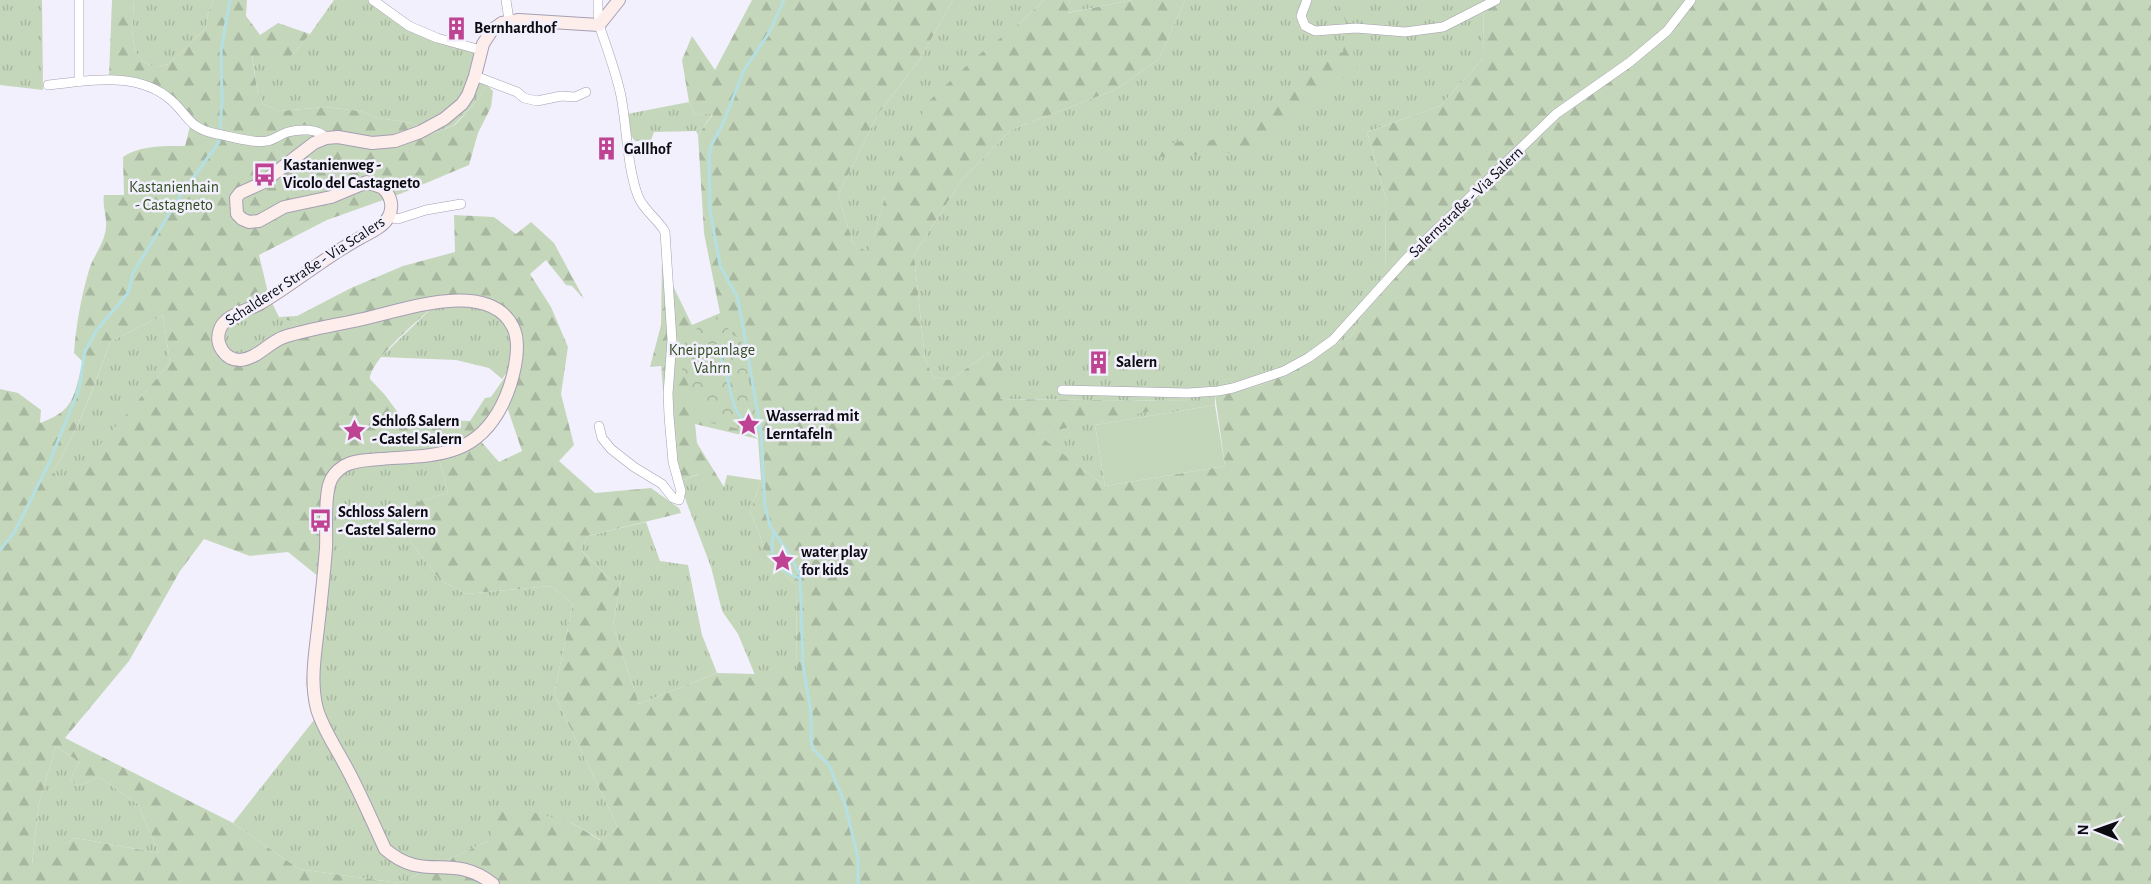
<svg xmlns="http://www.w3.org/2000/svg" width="2151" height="884" font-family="'Alegreya Sans',sans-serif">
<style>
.grass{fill:url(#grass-tufts)}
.forest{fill:url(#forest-firs);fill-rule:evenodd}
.park{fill:url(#park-crowns)}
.pitch{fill:#c5d7bb}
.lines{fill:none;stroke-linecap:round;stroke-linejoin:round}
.stream{stroke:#b4e0e4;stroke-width:3}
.street-casing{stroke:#a49fb3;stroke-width:10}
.secondary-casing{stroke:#a49fb3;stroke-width:14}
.street{stroke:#fff;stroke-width:9}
.secondary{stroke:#fdeeec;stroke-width:12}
.labels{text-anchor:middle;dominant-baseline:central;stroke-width:5;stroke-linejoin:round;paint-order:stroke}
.poi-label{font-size:16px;font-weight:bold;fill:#0c0b11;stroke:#f3f0fd;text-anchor:start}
.park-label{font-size:16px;fill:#304b1e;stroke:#f3f0fd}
.street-label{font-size:16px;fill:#0c0b11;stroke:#f3f0fd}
</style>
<defs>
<pattern id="grass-tufts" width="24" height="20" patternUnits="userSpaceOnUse" patternTransform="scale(1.5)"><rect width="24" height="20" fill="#c5d7bb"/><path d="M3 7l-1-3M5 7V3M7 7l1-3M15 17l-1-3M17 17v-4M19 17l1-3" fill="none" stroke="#a8b7a0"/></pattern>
<pattern id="forest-firs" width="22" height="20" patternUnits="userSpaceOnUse" patternTransform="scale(1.5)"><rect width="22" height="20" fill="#c5d7bb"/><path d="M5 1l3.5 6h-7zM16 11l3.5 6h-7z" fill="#a8b7a0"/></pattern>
<pattern id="park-crowns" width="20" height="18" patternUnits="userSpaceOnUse" patternTransform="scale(1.5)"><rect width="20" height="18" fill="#c5d7bb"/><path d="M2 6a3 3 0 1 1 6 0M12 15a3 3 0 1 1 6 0" fill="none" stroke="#a8b7a0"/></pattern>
</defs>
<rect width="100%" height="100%" fill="#f3f0fd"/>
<!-- grass -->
<path class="grass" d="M0,0H42L43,90L0,85Z
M134,0H213L208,13L206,28L169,64L154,67L144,62L135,52L132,31Z
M334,0H373L409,26L481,50L476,76L487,85L474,104L454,125L426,136L418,126L412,123L378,118L360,111L325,107L280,111L263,104L257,89L252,55L291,56L310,34Z
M953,0H1044L1020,23L885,197L869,254L853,243L838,195L878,114L920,59Z
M1070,0H1132L1067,13Z
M1185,0H1484L1483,59L1440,106L1367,132L1386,199L1385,277L1351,336L1263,385L1215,395V405L1095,425L1105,486L1036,434L1196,401L1000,399L990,352L950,380L933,377L925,359L914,255L961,181L1011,130L1117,89L1159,59Z
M689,102L695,115L713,113L698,135L696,131L654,132L651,140L635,141L631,136L627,114Z
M269,297L279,317L298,324L297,334L248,359L223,353L221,326Z
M464,300L509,318L516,361L502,379L489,368L456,360L381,357L437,303Z
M163,315L170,363L65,487L53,472C78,430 94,388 110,342Z
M438,455L448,493L395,509L410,541L440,580L466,594L551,586L573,604L554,694L618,827L601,840L570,822L488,841L399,883L299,869L233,823L314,720L306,683L323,533L338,470Z
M699,474L724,487L727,475L761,480L750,512L760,535L763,548L787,577L796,585L797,675H755L738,634L722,611L711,567L686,501L681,481Z
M646,522L660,561L688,565L702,635L717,673L639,704L613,625L621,580H611L580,549L588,536Z
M56,746L79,762L70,781L78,786L99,777L138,804L159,853L75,838L32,865L39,803Z"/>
<!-- forest -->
<path class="forest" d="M112,0H134L132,31L135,52L144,62L154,67L169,64L206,28L208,13L213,0H247L246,16L260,35L278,23L310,34L291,56H252L257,89L263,104L280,111L325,107L360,111L378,118L412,123L418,126L426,136L455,125L474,104L487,85L493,91L491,107L478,133L469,165L400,194L327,220L259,255L269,297L234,315L218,335L235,359L297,333L298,324L279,317L297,316L351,288L403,266L455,252L454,215L494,217L516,234L531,222L554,243L584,299L572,286L566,285L546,260L530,274L551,307L568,347L561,394L574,445L559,461L595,493L651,488L679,508L681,513L588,536L580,549L611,580H621L613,625L639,704L717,673L797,675L796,585L787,577L763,548L760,535L750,512L761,480L758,439L695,424L697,443L724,487L710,490L698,474L681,481L667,434L661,366L650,367L661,325L662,263L692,325L720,313L704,233L698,135L713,114L695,115L689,102L682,60L692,36L715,70L752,0H953L920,59L878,114L838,195L853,243L869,253L885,197L905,144L930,100L976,57L1020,23L1044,0H1070L1068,13L1132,0H1185L1159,59L1117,89L1011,130L961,181L914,255L925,359L933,377L950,380L990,352L1009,370L1000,399L1200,401L1037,434L1105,486L1225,466L1215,395L1263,385L1351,336L1385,277L1386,199L1367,132L1440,106L1483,59L1484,0H2151V884H0V389L18,393L41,410L40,423C76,410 73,396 83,362L74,353C76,325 81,297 89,270C93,256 105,243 106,227C107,216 102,206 104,195H124L123,157C140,145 165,146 185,146L191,122L174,99L109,76ZM437,303L497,308L518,346L516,361L491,397L485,398L470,421L402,418L385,395L370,379C370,360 421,318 437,303ZM163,315L170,363L65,486L53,472C78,430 94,387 110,342ZM505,401L522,451L499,462L478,438ZM438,455L448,493L394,509L410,541L440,580L466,594L551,586L573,604L554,694L618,827L600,840L570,822L501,804L488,841L399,883L299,869L233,823L65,738L129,661L180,571L204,539L250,556L288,552L319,577L334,475L371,460ZM56,746L79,762L70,781L78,786L99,777L138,804L159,853L75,838L32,864L39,803Z
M1338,0H1352V48L1358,67L1244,152L1157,157V148L1185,140L1200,142L1243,135L1244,128L1294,92L1319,56L1343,52L1346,22L1337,1Z"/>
<!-- park -->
<path class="park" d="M724,314L729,332L741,340L759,433L711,423C694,400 683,379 678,351L700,325Z"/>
<!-- pitch -->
<path class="pitch" d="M1215,405L1225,466L1105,486L1095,425Z"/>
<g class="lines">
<!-- stream -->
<path class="stream" d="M784,0L769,33L744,70L724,121L711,146L709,156L710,211L720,265L738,299L761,431L765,506L770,526L790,555L800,575L803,665L811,713V739L813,749L829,765L845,804L858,858V884
M721,348L723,346L734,354L745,345
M722,357L725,356
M721,360C736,391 724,415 761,431
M774,532C767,558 776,568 800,579
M0,550L14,533L49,463L79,389L85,351L96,331L128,293L133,273L182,193L219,142L222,101L221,51L230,0"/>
<defs>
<path id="street" d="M373,0L409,26L437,38L481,50
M506,0L509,20
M598,0V16L603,20
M1307,0L1301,16L1305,26L1315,31L1356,28L1405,32L1443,27L1496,0
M475,76L517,92L524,98L537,101L561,96L575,97L586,92
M79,82V0
M48,85C88,81 137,70 171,100C190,117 188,128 217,134C229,136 256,144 267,141C274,140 281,134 288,132C299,129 319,128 326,138
M389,217L398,219L426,210L461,204
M1062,390L1188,393L1218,391L1233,388L1284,371L1308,358L1333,340L1406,259L1556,114L1630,62L1667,31L1691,0
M599,426L602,438L611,449L634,467L662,484L673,498L679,500L681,491L673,462L669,416L668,394L672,340L665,232C658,219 643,210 638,196C627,167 627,127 621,96C616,72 607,48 599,25"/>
<path id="secondary" d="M493,884C451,851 425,884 385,849C372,821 360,792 345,765C335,746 323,729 317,709C310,682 315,655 318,628C321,601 324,575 326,548C327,528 324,505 329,485C331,477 336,471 344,466C354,460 368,460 380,459C433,455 475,459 502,405C512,385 523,347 513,327C489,278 404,310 363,319C337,325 309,329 284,337C269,342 257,359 240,360C225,360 214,344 220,329C226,314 248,311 261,303C295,283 325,257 360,238C369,233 384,227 389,216C394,205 390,195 383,188L367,182L331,197L284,207L259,221L249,222L242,219L237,214L236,198L240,193L262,183L314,143L326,138L338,137L372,143L395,141L420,132L444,119L462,104L468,95L475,76L483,44L492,30L502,23L519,20L599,25L619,0"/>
</defs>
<!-- street casing -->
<use href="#street" class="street-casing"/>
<!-- secondary casing -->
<use href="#secondary" class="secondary-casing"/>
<!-- street -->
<use href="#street" class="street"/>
<!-- secondary -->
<use href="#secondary" class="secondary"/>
</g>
<!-- icons -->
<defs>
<symbol id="building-bare" viewBox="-9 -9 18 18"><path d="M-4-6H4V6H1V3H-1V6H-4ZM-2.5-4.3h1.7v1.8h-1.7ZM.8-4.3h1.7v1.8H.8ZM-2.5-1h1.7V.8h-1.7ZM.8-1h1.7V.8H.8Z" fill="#bf4393" stroke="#f3f0fd" stroke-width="2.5" paint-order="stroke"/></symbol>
<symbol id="bus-bare" viewBox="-9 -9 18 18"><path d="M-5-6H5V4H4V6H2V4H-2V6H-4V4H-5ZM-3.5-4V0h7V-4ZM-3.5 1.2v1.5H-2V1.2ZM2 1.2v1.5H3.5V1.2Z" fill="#bf4393" stroke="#f3f0fd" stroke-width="2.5" paint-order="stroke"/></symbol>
<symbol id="sight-bare" viewBox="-9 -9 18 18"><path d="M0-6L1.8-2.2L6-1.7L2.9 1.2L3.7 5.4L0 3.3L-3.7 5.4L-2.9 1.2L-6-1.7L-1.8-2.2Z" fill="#bf4393" stroke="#f3f0fd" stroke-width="2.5" paint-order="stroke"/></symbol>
</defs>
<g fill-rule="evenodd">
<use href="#building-bare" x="440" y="12" width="33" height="33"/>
<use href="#building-bare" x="590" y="132" width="33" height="33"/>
<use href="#bus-bare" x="248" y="158" width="33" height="33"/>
<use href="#building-bare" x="1082" y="346" width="33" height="33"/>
<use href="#sight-bare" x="732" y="408" width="33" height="33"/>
<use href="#sight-bare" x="338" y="414" width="33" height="33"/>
<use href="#bus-bare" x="304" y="504" width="33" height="33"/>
<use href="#sight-bare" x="766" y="544" width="33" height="33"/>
</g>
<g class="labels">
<!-- poi labels -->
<g class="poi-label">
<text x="474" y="28">Bernhardhof</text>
<text x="624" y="149">Gallhof</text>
<text x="283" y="165">Kastanienweg -<tspan x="283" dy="18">Vicolo del Castagneto</tspan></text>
<text x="1116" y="362">Salern</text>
<text x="766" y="416">Wasserrad mit<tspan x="766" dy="18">Lerntafeln</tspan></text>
<text x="372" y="421">Schloß Salern<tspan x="372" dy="18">- Castel Salern</tspan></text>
<text x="338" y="512">Schloss Salern<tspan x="338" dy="18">- Castel Salerno</tspan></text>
<text x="801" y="552">water play<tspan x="801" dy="18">for kids</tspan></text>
</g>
<!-- park labels -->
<g class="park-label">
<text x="174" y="187">Kastanienhain<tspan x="174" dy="18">- Castagneto</tspan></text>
<text x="712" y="350">Kneippanlage<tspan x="712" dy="18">Vahrn</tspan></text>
</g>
<!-- street labels -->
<g class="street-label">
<text transform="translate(1466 202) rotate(-44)">Salernstraße - Via Salern</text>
<text transform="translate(305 271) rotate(-33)">Schalderer Straße - Via Scalers</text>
</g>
</g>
<!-- north arrow -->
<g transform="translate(2097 830) rotate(271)" stroke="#f3f0fd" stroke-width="4.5" paint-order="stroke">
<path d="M0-4.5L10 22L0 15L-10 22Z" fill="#0c0b11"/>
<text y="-9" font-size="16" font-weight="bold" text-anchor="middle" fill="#0c0b11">N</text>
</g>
</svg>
